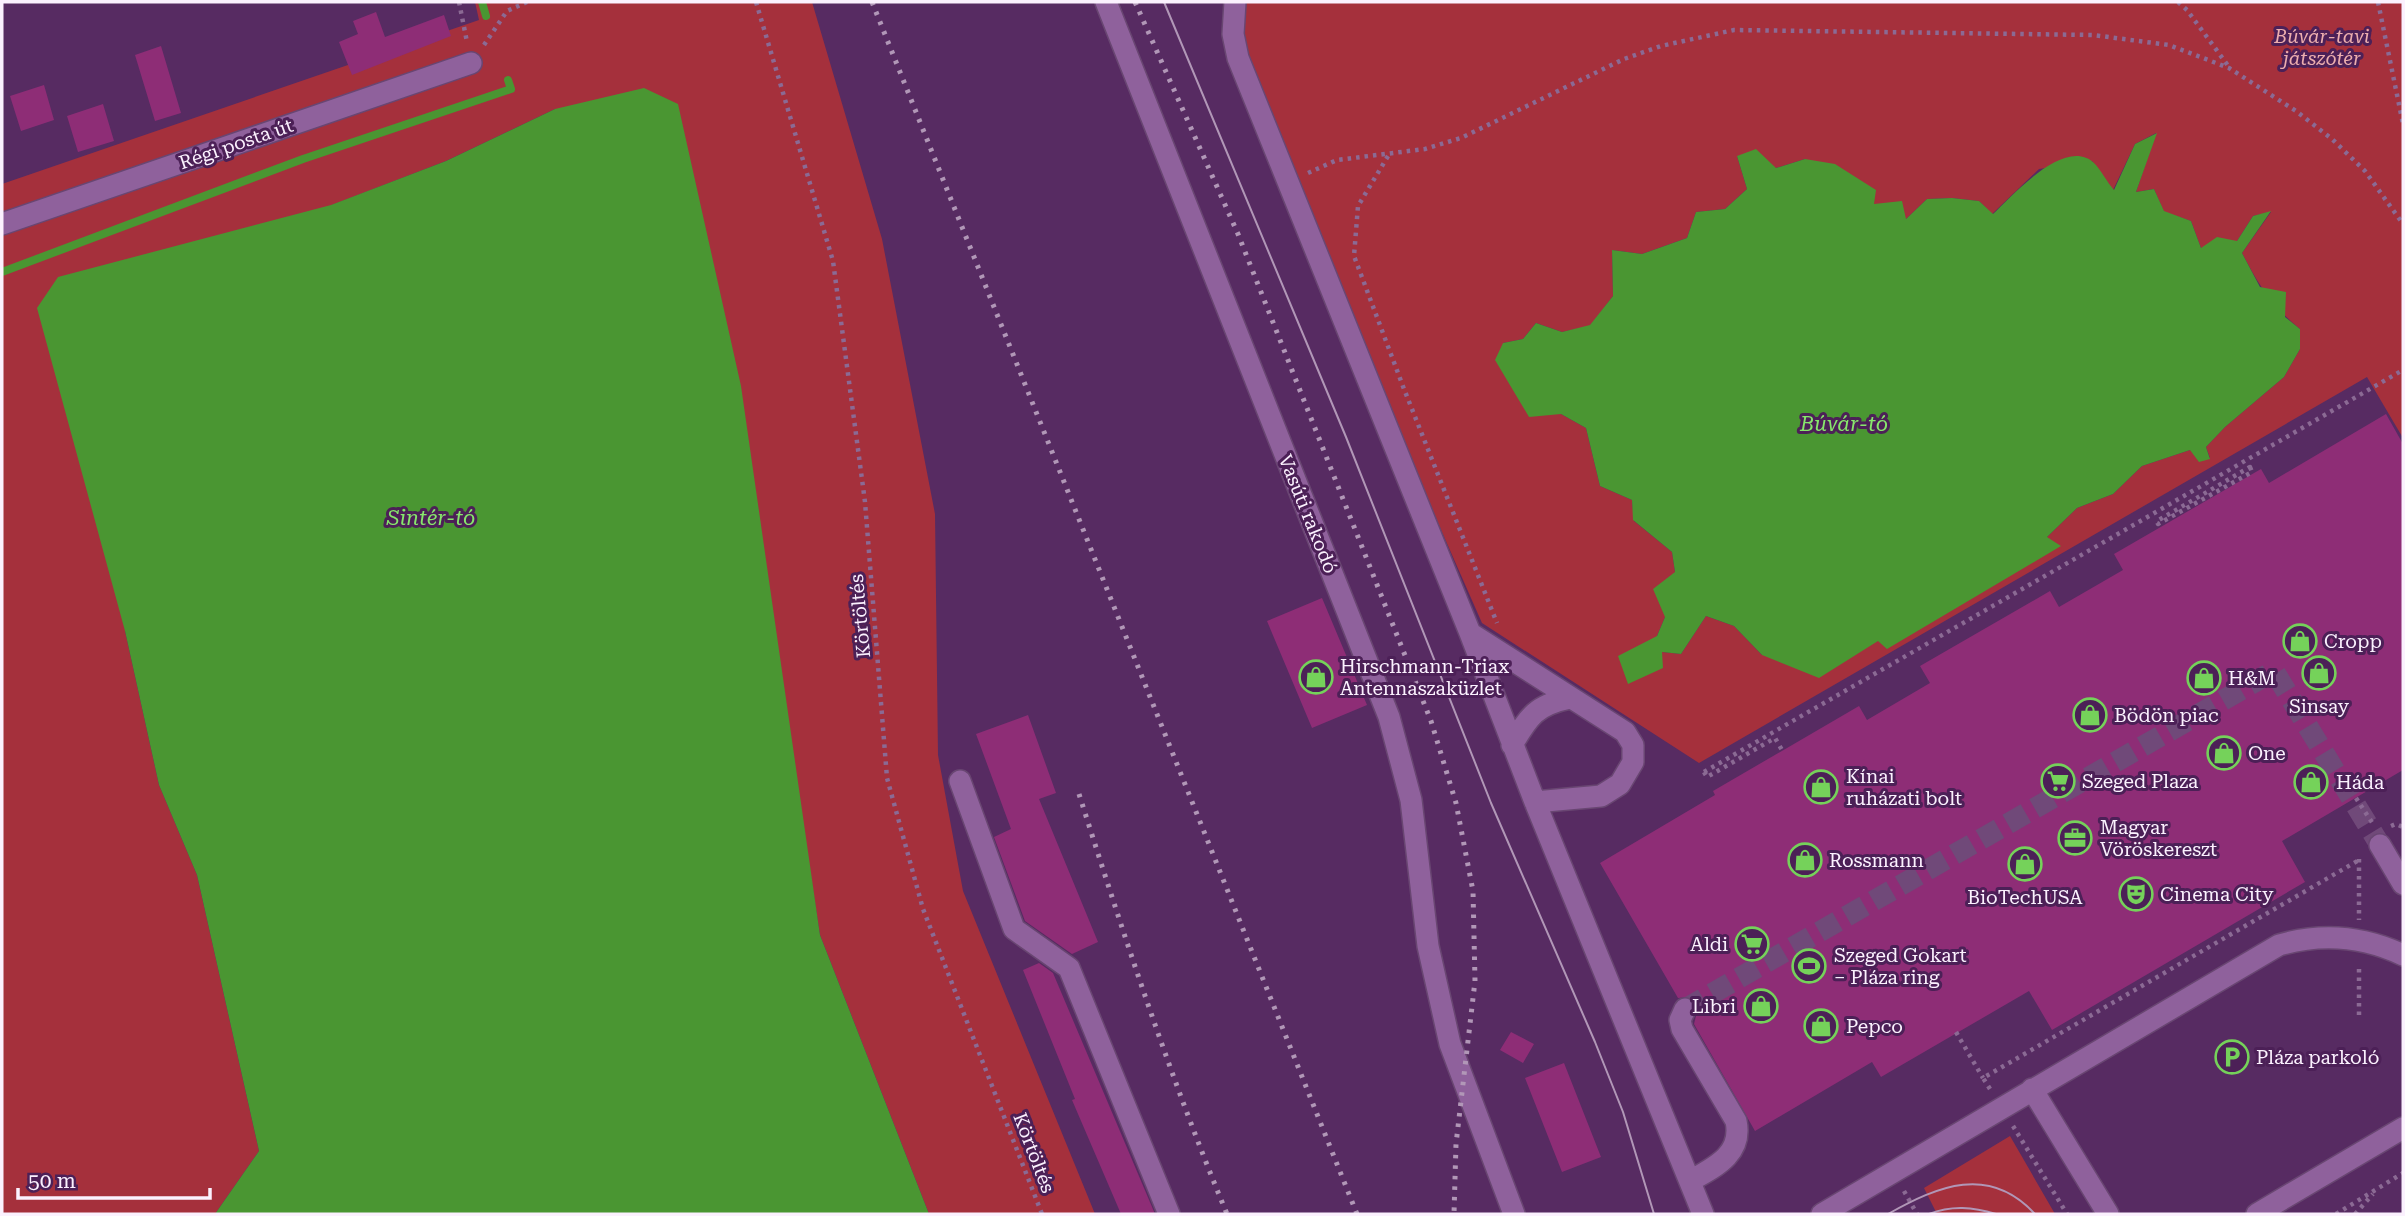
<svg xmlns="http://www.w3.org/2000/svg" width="2405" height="1216" font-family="'Roboto Serif',serif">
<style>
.green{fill:#a5303c;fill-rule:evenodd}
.water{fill:#4a9632}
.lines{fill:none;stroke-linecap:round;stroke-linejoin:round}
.stream{stroke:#4a9632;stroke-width:8}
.building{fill:#8e2d76}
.minor-tunnel{stroke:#704979;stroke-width:21;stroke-dasharray:21 10;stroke-linecap:butt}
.minor-casing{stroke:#694672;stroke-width:24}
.path{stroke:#8b6a94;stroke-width:4.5;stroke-dasharray:3.5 5;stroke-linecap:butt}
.minor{stroke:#8f619c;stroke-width:21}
.tram{stroke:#b197b7;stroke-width:2}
.rail{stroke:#b197b7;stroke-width:5;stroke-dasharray:3.5 7;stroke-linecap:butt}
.labels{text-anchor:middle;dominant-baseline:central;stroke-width:6;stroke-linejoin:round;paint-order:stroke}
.park-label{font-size:19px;font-style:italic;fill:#edaeae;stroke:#4c2057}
.street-label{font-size:19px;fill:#fbf1fe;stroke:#4c2057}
.poi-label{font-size:19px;fill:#fbf1fe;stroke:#4c2057;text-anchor:start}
.water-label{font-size:21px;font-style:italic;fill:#87e76c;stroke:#4c2057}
</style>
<rect width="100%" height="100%" fill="#572b62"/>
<!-- green -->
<path class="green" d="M475,2H812L882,239L935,514L938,755L963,891L1095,1214H929L820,935L800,806L555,109L446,161L332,205L125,631L159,785L197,875L259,1151L215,1214H2V184L479,20Z
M1235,2H2403V438L2367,377L1699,763L1482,623L1288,182L1238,58ZM2156,133L2136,192L2154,189L2164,212L2191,221L2201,248L2237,241L2253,216L2271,212L2242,253C2258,284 2272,306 2300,329V349L2284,377L2225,427L2206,447L2210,458L2190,450L2142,466L2113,494L2077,508L2046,538L2060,546L1878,641L1762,655L1734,626L1706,616L1681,654L1662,652L1657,636L1665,617L1675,572L1672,552L1634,521L1632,500L1600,486L1586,428L1561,414L1503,343L1523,339L1536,323L1562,332L1590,326L1613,296L1612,250L1642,254L1687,238L1696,212L1725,209L1747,189L1737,156L1776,168L1805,159L1874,205L1906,219L1927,199L1952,198L1979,201L1992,214L2039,169L2092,161L2113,190L2135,144Z
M2010,1136L2055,1214H1937L1924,1188Z"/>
<!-- water -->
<path class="water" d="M644,88L678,104L741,386L820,935L929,1214H215L259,1151L197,875L159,785L125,631L37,308L58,277L331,205L446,161L555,109Z
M2157,133L2136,192L2154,189L2164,211L2191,221L2201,248L2217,237L2237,241L2253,216L2271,211L2242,253L2260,287L2286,292L2285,317L2300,329V349L2284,377L2225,427L2206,447L2210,459L2199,462L2190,450L2142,466L2113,494L2077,508L2047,537L2061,546L1887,649L1878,641L1819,678L1762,655L1734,626L1706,616L1681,654L1662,652L1663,668L1628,684L1618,656L1657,636L1665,617L1653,589L1675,572L1672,552L1633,520L1632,500L1600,486L1586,428L1561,414L1529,417L1495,360L1503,343L1523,339L1536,323L1562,332L1590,325L1613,296L1612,250L1642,254L1687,238L1696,212L1725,209L1747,189L1737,156L1756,149L1776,168L1805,159L1835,164L1876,190L1874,204L1902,201L1906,219L1927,199L1952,198L1979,201L1993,214C2012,196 2065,136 2094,163C2101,170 2107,182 2114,190L2135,144Z"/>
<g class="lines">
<!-- stream -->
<path class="stream" d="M482,2L486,16
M2,272L303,159L511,89L508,80"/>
</g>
<!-- building -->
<path class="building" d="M376,12L385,37L444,15L451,36L352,75L339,42L358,34L353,21Z
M161,46L181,113L155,121L135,55Z
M44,85L54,120L21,131L10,96Z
M103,104L114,141L78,152L67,116Z
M2386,414L2403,444V770L2282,841L2305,882L2052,1030L2029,991L1881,1077L1872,1062L1755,1131L1694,1024L1698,1008L1696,1002L1690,997L1678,998L1600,863L1715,795L1713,791L1859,706L1867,720L1930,683L1920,666L2050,591L2059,607L2123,570L2114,554L2261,469L2269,483Z
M1322,598L1367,705L1312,728L1267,621Z
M1028,715L1056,793L1039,799L1098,942L1072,954L1025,921L994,837L1011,829L976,734Z
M1039,963L1053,973L1155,1214H1121L1072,1100L1075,1099L1023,970Z
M1511,1032L1534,1044L1523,1063L1500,1050Z
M1564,1063L1601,1157L1562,1172L1525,1078Z"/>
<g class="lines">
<!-- minor-tunnel -->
<path class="minor-tunnel" d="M1685,1009L2274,671L2380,845"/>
<defs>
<path id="minor" d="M1106,2L1389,717L1411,800L1428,946L1450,1044L1514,1214
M1235,2L1233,34L1238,58L1470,633L1535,802L1703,1214
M2,224L471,63
M1470,633L1625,732L1633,745V762L1620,784L1601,796L1535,802
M1512,745C1529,716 1536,705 1570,698
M960,781L1014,929L1069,968L1169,1214
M2380,845L2403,884
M1685,1009L1680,1020L1682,1029L1736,1121C1743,1154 1715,1167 1690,1181
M2032,1089L2108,1214
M1822,1214L2279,945C2321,933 2363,936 2403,955
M2257,1214L2403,1128"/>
</defs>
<!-- minor casing -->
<use href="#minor" class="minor-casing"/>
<!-- path -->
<path class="path" d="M459,2L467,42
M756,2L833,261L865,502L887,778L923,909L1042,1214
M2178,2L2187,10L2229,67
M2378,2L2403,124
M484,45L507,11L527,2
M1388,156L1358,206L1354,256L1404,389L1497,623
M1308,173L1337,160L1425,149L1461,138L1624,59L1661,46L1734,30L2093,35L2169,45L2229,68L2296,111L2332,139L2365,171L2403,224
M2250,467L2252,472L2158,524L2157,521Z
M1704,772L2403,370
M1704,772L1707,777L1775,738L1782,750
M2356,798L2373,824
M2391,826L2396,824L2403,827
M2359,859V920
M2359,1015V964
M1956,1032L1983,1078
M1990,1089L1983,1078L2359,860
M2013,1126L2067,1214
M1904,1191L1917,1214
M2336,1214L2403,1173
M2355,1214L2373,1194"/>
<!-- minor -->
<use href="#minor" class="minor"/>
<!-- tram -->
<path class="tram" d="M1164,2L1346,437L1491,803L1595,1042L1623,1112L1654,1214
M1888,1214C1938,1186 1989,1164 2035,1214
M1929,1214C1952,1205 1973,1207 1996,1214"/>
<!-- rail -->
<path class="rail" d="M872,2L1357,1214
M1135,2L1238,234L1431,721L1456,803L1473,891L1475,981L1456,1144L1454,1214
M1079,794C1124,936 1170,1077 1227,1214"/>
</g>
<!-- icons -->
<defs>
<symbol id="shop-ring" viewBox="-11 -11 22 22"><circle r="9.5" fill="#4c2057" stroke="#75d25a" stroke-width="1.5"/><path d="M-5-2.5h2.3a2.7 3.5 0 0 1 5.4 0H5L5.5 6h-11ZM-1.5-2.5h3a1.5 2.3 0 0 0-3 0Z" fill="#75d25a"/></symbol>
<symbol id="supermarket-ring" viewBox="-11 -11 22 22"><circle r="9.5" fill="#4c2057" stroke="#75d25a" stroke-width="1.5"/><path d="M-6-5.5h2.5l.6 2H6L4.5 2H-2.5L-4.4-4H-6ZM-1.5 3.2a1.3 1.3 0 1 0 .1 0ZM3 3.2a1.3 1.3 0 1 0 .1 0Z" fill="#75d25a"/></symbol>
<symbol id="office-ring" viewBox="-11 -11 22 22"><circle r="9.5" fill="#4c2057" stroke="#75d25a" stroke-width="1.5"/><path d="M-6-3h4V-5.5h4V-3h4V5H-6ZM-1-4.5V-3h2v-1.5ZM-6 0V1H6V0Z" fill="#75d25a"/></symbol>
<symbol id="theatre-ring" viewBox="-11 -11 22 22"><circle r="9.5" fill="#4c2057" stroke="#75d25a" stroke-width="1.5"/><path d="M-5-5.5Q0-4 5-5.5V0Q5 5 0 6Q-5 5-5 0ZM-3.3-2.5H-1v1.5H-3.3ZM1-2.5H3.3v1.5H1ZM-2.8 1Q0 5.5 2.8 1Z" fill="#75d25a"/></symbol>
<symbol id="stadium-ring" viewBox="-11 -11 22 22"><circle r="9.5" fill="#4c2057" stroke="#75d25a" stroke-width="1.5"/><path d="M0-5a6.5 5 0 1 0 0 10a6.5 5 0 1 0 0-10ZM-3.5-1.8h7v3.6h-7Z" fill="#75d25a"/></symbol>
<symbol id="parking-ring" viewBox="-11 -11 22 22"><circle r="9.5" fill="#4c2057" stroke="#75d25a" stroke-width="1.5"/><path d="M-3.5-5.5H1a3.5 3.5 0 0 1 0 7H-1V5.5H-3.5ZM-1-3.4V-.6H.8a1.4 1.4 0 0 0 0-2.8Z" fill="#75d25a"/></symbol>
</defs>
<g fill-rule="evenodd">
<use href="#shop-ring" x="2281" y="622" width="38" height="38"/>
<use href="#shop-ring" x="2300" y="654" width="38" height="38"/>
<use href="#shop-ring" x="1297" y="658" width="38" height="38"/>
<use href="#shop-ring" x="2185" y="659" width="38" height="38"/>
<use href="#shop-ring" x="2071" y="696" width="38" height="38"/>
<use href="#shop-ring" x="2205" y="734" width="38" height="38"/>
<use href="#supermarket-ring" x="2039" y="762" width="38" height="38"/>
<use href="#shop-ring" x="2292" y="763" width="38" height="38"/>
<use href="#shop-ring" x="1802" y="768" width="38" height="38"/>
<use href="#office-ring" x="2056" y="819" width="38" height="38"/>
<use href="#shop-ring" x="1786" y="841" width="38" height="38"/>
<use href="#shop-ring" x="2006" y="845" width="38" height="38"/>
<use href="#theatre-ring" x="2117" y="875" width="38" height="38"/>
<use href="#supermarket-ring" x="1733" y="925" width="38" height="38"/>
<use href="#stadium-ring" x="1790" y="947" width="38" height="38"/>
<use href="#shop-ring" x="1742" y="987" width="38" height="38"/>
<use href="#shop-ring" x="1802" y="1007" width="38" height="38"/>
<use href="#parking-ring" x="2213" y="1038" width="38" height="38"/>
</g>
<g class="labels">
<!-- park labels -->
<g class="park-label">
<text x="2322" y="36">Búvár-tavi<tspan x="2322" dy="22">játszótér</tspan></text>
</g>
<!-- street labels -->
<g class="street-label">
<text transform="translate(236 144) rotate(-19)">Régi posta út</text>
<text transform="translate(1308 514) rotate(68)">Vasúti rakodó</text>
<text transform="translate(860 616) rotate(-95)">Körtöltés</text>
<text transform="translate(1034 1153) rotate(69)">Körtöltés</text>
</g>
<!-- poi labels -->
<g class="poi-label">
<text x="2324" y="641">Cropp</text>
<text x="1340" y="666">Hirschmann-Triax<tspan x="1340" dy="22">Antennaszaküzlet</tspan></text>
<text x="2228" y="678">H&amp;M</text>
<text x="2319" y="706" text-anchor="middle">Sinsay</text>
<text x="2114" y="715">Bödön piac</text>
<text x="2248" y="753">One</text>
<text x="1846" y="776">Kínai<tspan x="1846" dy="22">ruházati bolt</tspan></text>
<text x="2082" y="781">Szeged Plaza</text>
<text x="2336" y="782">Háda</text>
<text x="2100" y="827">Magyar<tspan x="2100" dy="22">Vöröskereszt</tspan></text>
<text x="1829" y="860">Rossmann</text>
<text x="2160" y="894">Cinema City</text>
<text x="2025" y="897" text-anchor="middle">BioTechUSA</text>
<text x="1728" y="944" text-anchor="end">Aldi</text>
<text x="1834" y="955">Szeged Gokart<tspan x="1834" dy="22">– Pláza ring</tspan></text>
<text x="1736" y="1006" text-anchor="end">Libri</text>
<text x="1846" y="1026">Pepco</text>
<text x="2256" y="1057">Pláza parkoló</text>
</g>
<!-- water labels -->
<g class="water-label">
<text x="1844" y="424">Búvár-tó</text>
<text x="431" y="518">Sintér-tó</text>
</g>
</g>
<!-- border -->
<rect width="2405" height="1216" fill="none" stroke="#fbf1fe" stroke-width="7"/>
<!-- scale -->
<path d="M18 1188v10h192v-10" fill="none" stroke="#fbf1fe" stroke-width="3.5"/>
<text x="28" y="1188" font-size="21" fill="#fbf1fe" stroke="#4c2057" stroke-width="5" paint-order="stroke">50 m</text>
</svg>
